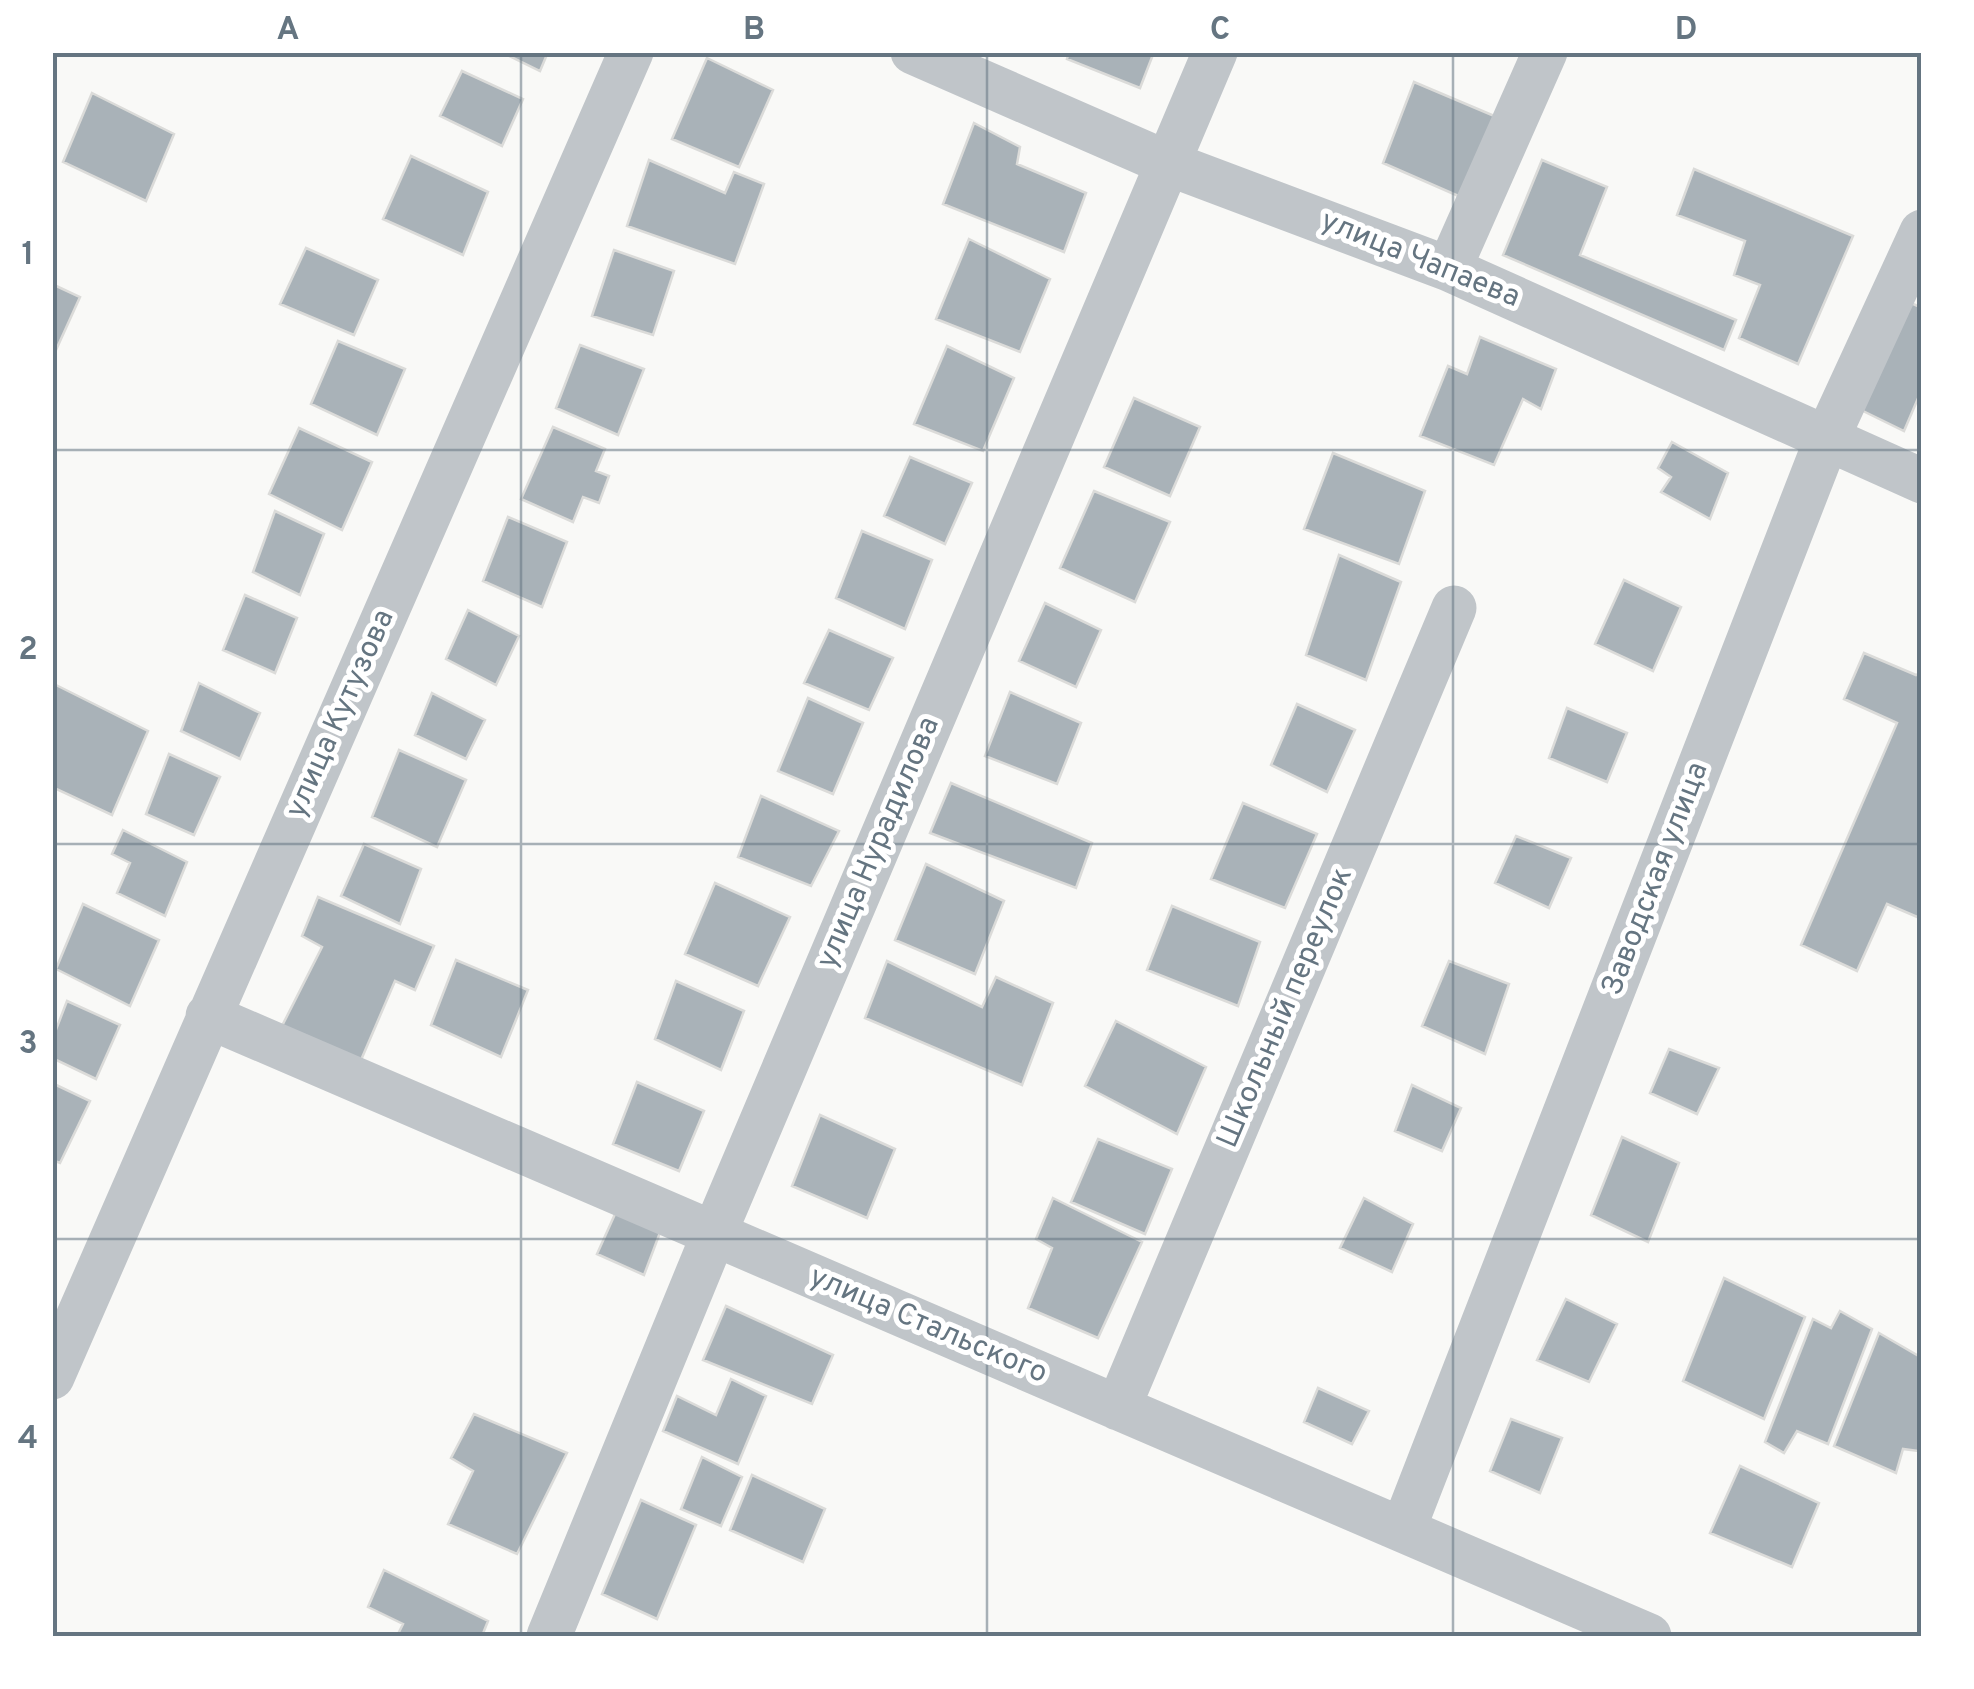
<svg xmlns="http://www.w3.org/2000/svg" width="1974" height="1689" font-family="Overpass,sans-serif">
<style>
.building{fill:#a9b2b8;stroke:#dbdbd9;stroke-width:2.5}
.lines{fill:none;stroke-linecap:round;stroke-linejoin:round}
.street{stroke:#c0c5c9;stroke-width:45}
.grid{fill:none;stroke:#657581;stroke-width:2.5;stroke-opacity:0.55}
.labels{text-anchor:middle;dominant-baseline:central;stroke-width:10;stroke-linejoin:round;paint-order:stroke}
.street-label{font-size:30px;fill:#657581;stroke:#fff}
.neatline{fill:none;stroke:#657581;stroke-width:4}
.grid-label{font-size:32px;text-anchor:middle;font-weight:bold;fill:#657581}
</style>
<rect width="100%" height="100%" fill="#f9f9f7"/>
<!-- building -->
<path class="building" d="M501,52H548L540,71Z
M1069,52H1154L1140,88L1067,59Z
M707,58L773,90L739,167L672,139Z
M462,71L523,99L502,146L440,116Z
M1414,82L1499,118L1463,198L1383,163Z
M92,93L174,134L146,201L63,162Z
M974,123L1020,147L1017,164L1086,193L1064,252L943,204Z
M411,156L488,192L463,255L383,219Z
M649,160L725,193L734,172L764,184L735,264L627,226Z
M1542,160L1607,187L1580,255L1736,320L1724,350L1503,255Z
M1694,169L1853,236L1798,364L1739,338L1760,285L1734,275L1745,241L1677,215Z
M969,239L1050,279L1020,352L936,319Z
M306,248L378,280L354,335L280,304Z
M614,250L674,271L653,335L592,316Z
M52,284L80,297L56,350L52,349Z
M1909,302L1922,308V389L1904,431L1861,410Z
M1480,337L1556,369L1541,409L1523,399L1494,465L1420,436L1448,366L1467,374Z
M338,341L405,369L377,435L311,404Z
M580,345L644,369L618,435L556,408Z
M947,346L1014,378L983,451L914,424Z
M1134,398L1200,427L1170,496L1104,467Z
M553,427L605,449L596,471L609,476L599,503L583,497L573,522L521,499Z
M299,428L372,462L342,530L269,494Z
M1672,442L1728,473L1710,519L1661,492L1671,477L1658,468Z
M1333,453L1425,491L1399,564L1304,529Z
M910,457L972,483L945,544L884,516Z
M1094,491L1170,522L1135,602L1060,568Z
M275,511L324,534L300,595L253,572Z
M508,517L567,542L542,607L483,581Z
M862,531L932,560L905,629L836,598Z
M1339,555L1401,582L1366,680L1306,655Z
M1624,580L1681,607L1653,671L1595,644Z
M245,595L297,618L275,673L223,650Z
M1045,603L1101,630L1076,687L1019,661Z
M468,610L519,636L496,685L446,659Z
M829,630L893,658L869,710L804,683Z
M1864,653L1916,675L1922,672V919L1887,904L1857,971L1801,945L1897,723L1844,699Z
M52,683L148,731L112,815L52,787Z
M199,683L260,713L240,759L181,731Z
M1010,692L1081,723L1057,784L985,756Z
M432,693L485,720L466,759L415,735Z
M808,698L863,723L833,794L778,771Z
M1297,704L1355,730L1327,792L1271,765Z
M1567,708L1627,733L1607,782L1549,758Z
M399,750L466,780L437,847L372,817Z
M169,754L220,777L194,835L146,814Z
M951,783L1092,843L1076,888L930,833Z
M761,796L839,831L811,886L738,857Z
M1243,803L1317,834L1285,908L1211,879Z
M123,830L187,862L165,916L117,893L130,863L112,854Z
M1516,836L1571,858L1549,908L1495,883Z
M364,844L421,869L400,924L341,896Z
M926,864L1004,901L975,974L895,940Z
M715,883L790,917L758,986L685,954Z
M318,897L434,946L415,990L395,981L361,1060L282,1026L322,947L302,936Z
M83,904L159,940L130,1006L56,969Z
M1172,906L1260,942L1238,1006L1147,970Z
M456,960L528,990L501,1057L431,1025Z
M887,961L982,1007L996,977L1053,1003L1022,1085L865,1018Z
M1449,961L1509,984L1485,1054L1422,1026Z
M676,981L744,1011L721,1070L655,1039Z
M67,1001L120,1025L96,1079L52,1058V1040Z
M1116,1021L1206,1067L1177,1134L1085,1086Z
M1669,1049L1719,1068L1697,1114L1650,1093Z
M637,1082L704,1111L679,1171L613,1144Z
M52,1083L90,1101L60,1163L52,1160Z
M1412,1085L1461,1108L1442,1151L1395,1131Z
M820,1115L895,1149L867,1218L792,1186Z
M1622,1137L1679,1163L1648,1242L1591,1215Z
M1098,1139L1172,1169L1145,1234L1071,1202Z
M1053,1198L1142,1242L1098,1338L1028,1308L1052,1248L1036,1239Z
M1364,1198L1413,1224L1392,1272L1340,1248Z
M620,1203L664,1222L644,1275L597,1254Z
M1724,1278L1805,1317L1764,1419L1683,1381Z
M1566,1299L1617,1324L1589,1382L1537,1360Z
M726,1306L833,1355L812,1404L703,1360Z
M1840,1311L1872,1329L1828,1444L1797,1431L1784,1453L1765,1442L1813,1319L1831,1328Z
M1879,1333L1922,1358V1443L1918,1451L1903,1449L1896,1473L1834,1446Z
M731,1379L766,1396L738,1464L663,1431L677,1396L716,1415Z
M1318,1388L1369,1411L1352,1444L1304,1422Z
M474,1414L567,1453L517,1554L448,1524L473,1471L451,1458Z
M1511,1419L1562,1438L1540,1493L1490,1471Z
M702,1457L742,1477L721,1526L681,1509Z
M1740,1466L1819,1503L1792,1567L1710,1533Z
M752,1475L825,1509L803,1562L730,1530Z
M641,1500L696,1525L657,1619L602,1594Z
M384,1570L488,1621L482,1636H397L403,1624L368,1607Z"/>
<g class="lines">
<!-- street -->
<path class="street" d="M913,52L1167,163L1449,269L1922,481
M1449,269L1545,52
M208,1016L1649,1636
M52,1377L631,52
M1118,1408L1454,608
M1403,1530L1828,436L1922,232
M549,1636L714,1234L1215,52"/>
</g>
<!-- grid -->
<path class="grid" d="M521,52V1636M987,52V1636M1453,52V1636M52,450H1922M52,844H1922M52,1239H1922"/>
<g class="labels">
<!-- street labels -->
<g class="street-label">
<text transform="translate(1420 260) rotate(22)">улица Чапаева</text>
<text transform="translate(341 714) rotate(-66)">улица Кутузова</text>
<text transform="translate(879 843) rotate(-67)">улица Нурадилова</text>
<text transform="translate(1656 879) rotate(-69)">Заводская улица</text>
<text transform="translate(1286 1008) rotate(-67)">Школьный переулок</text>
<text transform="translate(928 1326) rotate(23)">улица Стальского</text>
</g>
</g>
<!-- border -->
<rect width="1974" height="1689" fill="none" stroke="#ffffff" stroke-width="110"/>
<rect x="55" y="55" width="1864" height="1579" class="neatline"/>
<g class="grid-label">
<text x="288" y="39">A</text>
<text x="754" y="39">B</text>
<text x="1220" y="39">C</text>
<text x="1686" y="39">D</text>
<text x="28" y="264">1</text>
<text x="28" y="659">2</text>
<text x="28" y="1053">3</text>
<text x="28" y="1448">4</text>
</g>
</svg>
